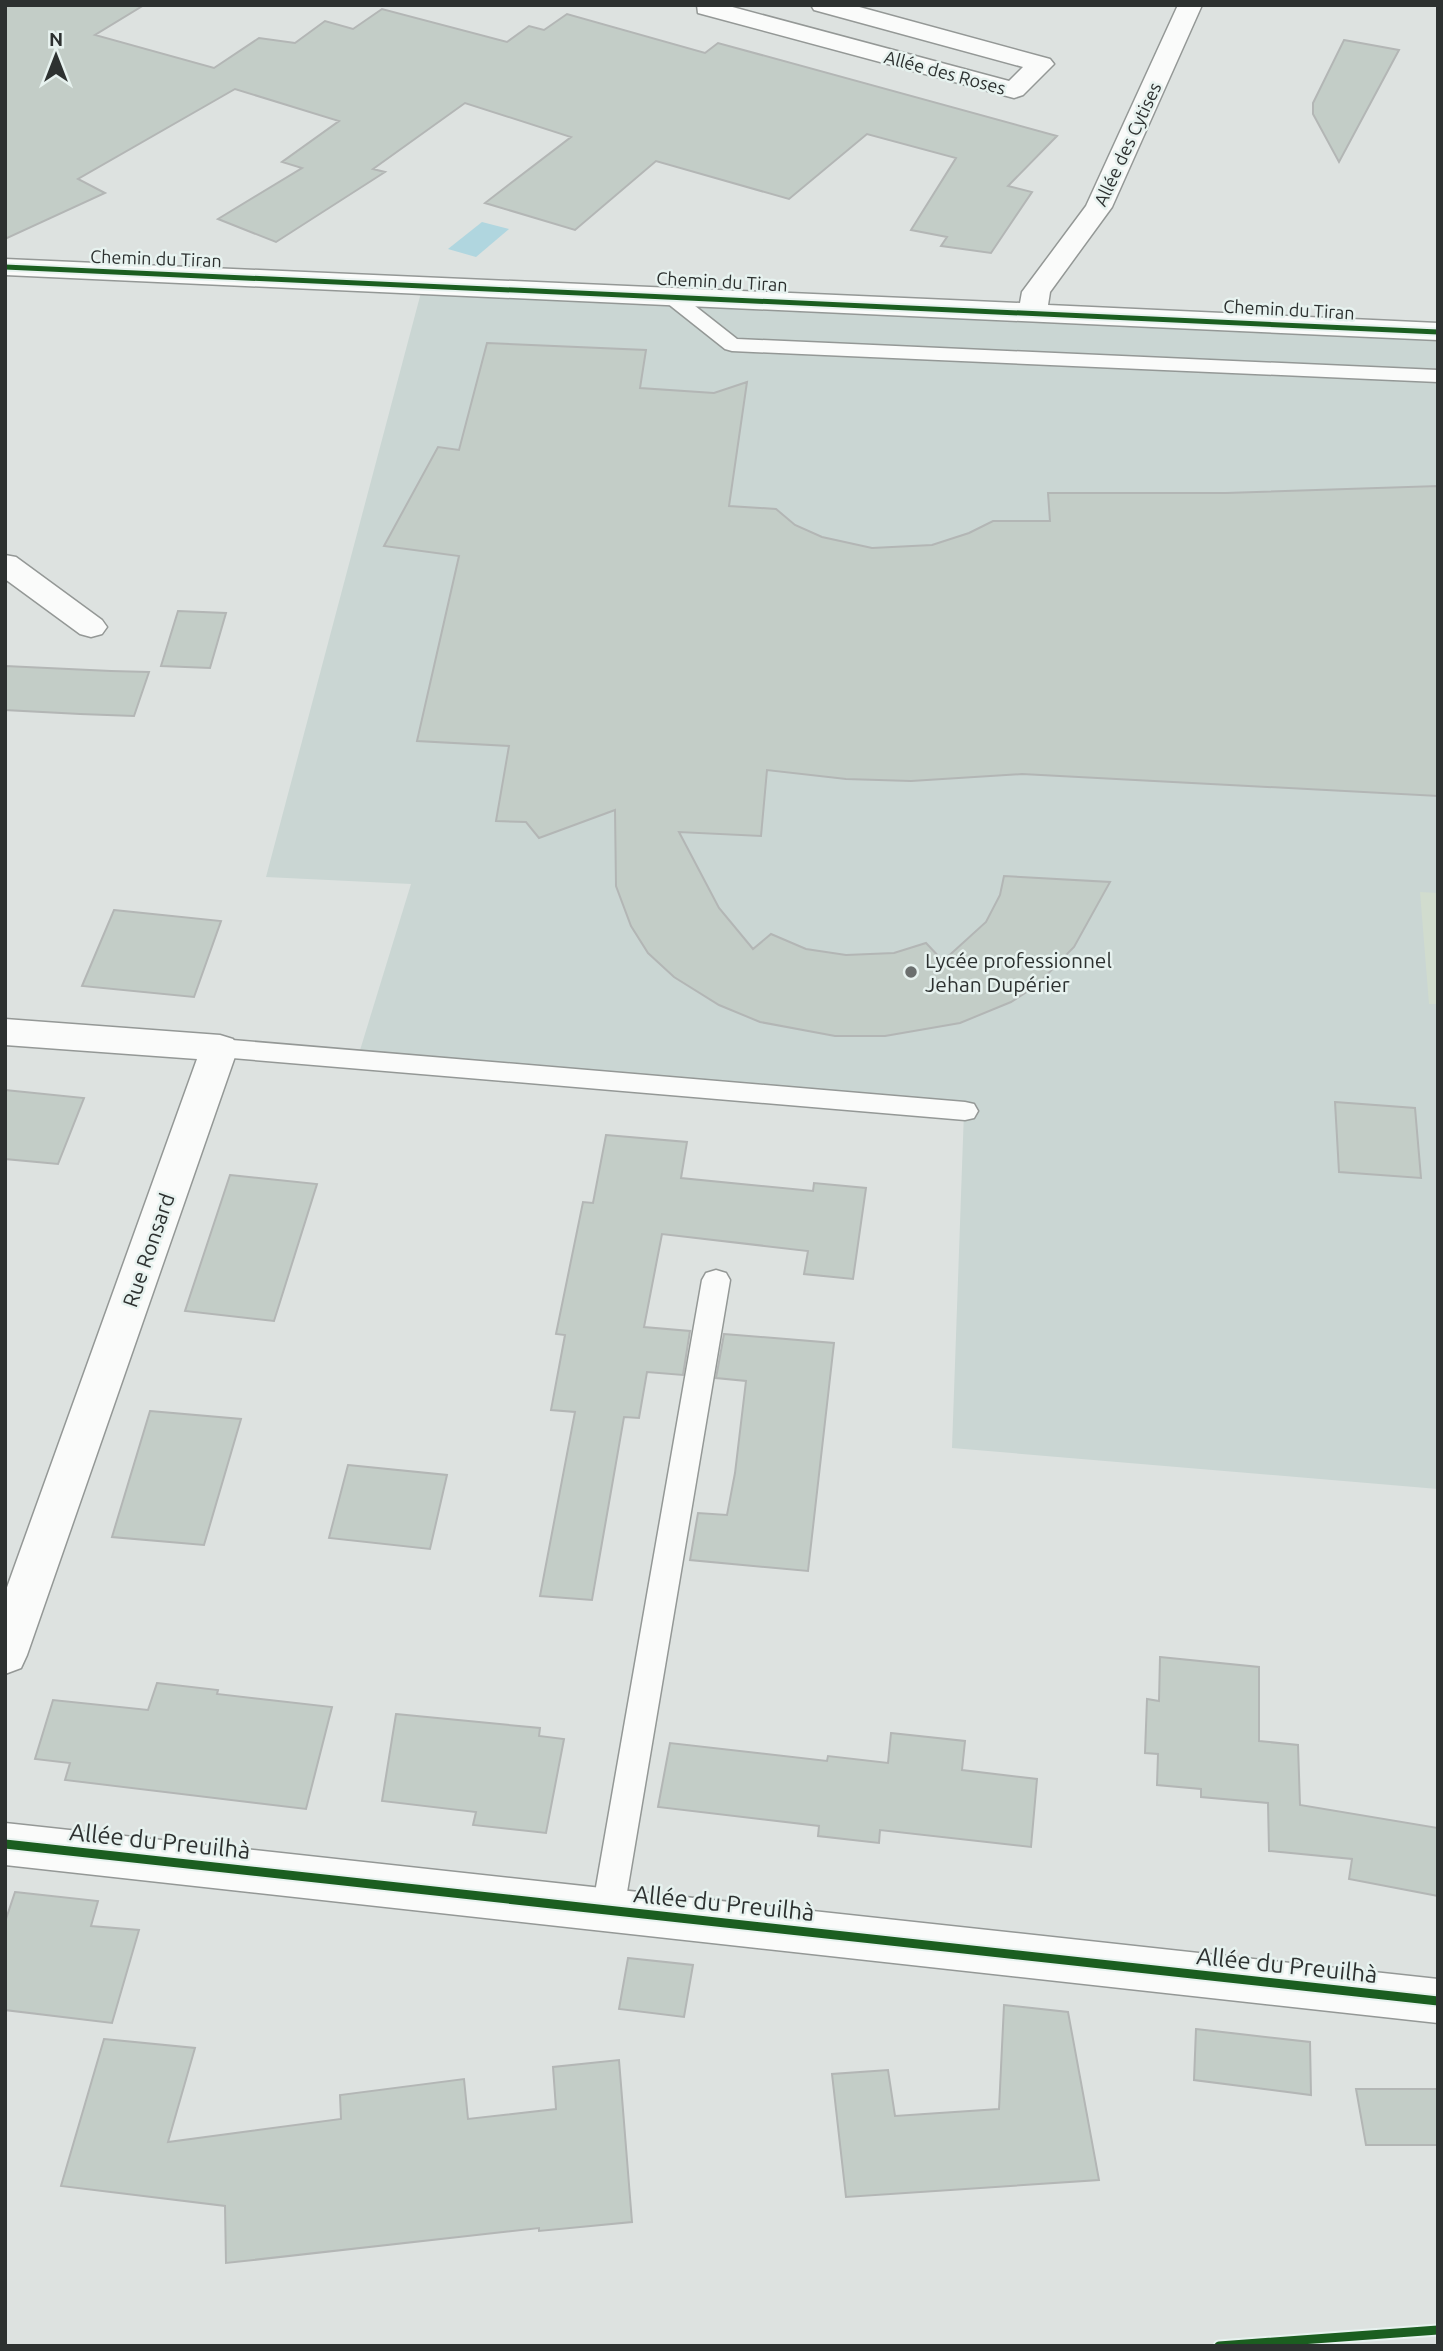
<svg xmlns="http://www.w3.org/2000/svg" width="1443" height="2351" font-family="Ubuntu,sans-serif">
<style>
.built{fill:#cad6d3}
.green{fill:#d1dcce}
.water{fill:#b0d6df}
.building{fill:#c3cdc7;stroke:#b3b6b5;stroke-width:2}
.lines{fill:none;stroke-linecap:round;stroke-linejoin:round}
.service-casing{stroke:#949896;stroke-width:3}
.minor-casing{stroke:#949896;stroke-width:3}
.service{fill:#fafbfa;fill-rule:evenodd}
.minor{fill:#fafbfa;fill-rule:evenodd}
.cycleway-far1-casing{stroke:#e7f2ef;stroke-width:9}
.cycleway-casing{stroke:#e7f2ef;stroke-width:13}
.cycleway-far1{stroke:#1b5e20;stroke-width:5}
.cycleway{stroke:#1b5e20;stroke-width:9}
.poi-dot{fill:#6b6f6e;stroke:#e7f2ef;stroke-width:2.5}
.labels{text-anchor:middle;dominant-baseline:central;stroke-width:5;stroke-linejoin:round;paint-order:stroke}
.far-street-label{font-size:18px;fill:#2d3130;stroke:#e7f2ef}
.poi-label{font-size:21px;fill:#2d3130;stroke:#e7f2ef;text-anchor:start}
.street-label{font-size:21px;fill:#2d3130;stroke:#e7f2ef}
.near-street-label{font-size:24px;fill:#2d3130;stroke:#e7f2ef}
</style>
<rect width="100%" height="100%" fill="#dde2e0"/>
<!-- built -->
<path class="built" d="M423,285L1438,332V1489L952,1448L964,1111L357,1060L411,884L266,877Z"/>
<!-- green -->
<path class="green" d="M1420,892L1438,893V1004H1429Z"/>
<!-- water -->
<path class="water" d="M482,222L509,229L476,257L448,249Z"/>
<!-- building -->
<path class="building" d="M5,5H144L95,35L214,68L259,38L295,43L325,21L353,29L382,9L507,42L529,26L544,30L567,14L705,53L718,43L1057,136L1008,186L1032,192L991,253L941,246L947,237L911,230L956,158L867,134L789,199L656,161L575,230L485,203L571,137L465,103L373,169L385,172L276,242L218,219L302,168L282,162L339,121L235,89L78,179L105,193L5,239Z
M1344,40L1399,50L1339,162L1313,114V103Z
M487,343L646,350L640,388L714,393L747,382L729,506L776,509L795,525L822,537L872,548L932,545L969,533L993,521H1050L1048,493H1226L1438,486V796L1022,774L911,781L846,779L767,770L761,836L679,832L719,908L753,949L771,934L806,949L846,955L894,953L926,943L943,961L986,922L1000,895L1004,876L1110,882L1074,947L1036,986L1011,1002L960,1023L885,1036H835L760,1022L719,1005L674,977L648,953L631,926L616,886L615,810L539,838L526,822L496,821L509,746L417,741L459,556L384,546L438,447L459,450Z
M178,611L226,613L210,668L161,666Z
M5,666L111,671L149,672L134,716L80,714L5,710Z
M114,910L221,921L194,997L82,986Z
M5,1090L84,1098L58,1164L5,1159Z
M1335,1102L1415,1108L1421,1178L1339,1172Z
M606,1135L687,1142L681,1178L813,1191L814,1183L866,1188L853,1279L804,1274L808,1251L662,1234L644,1327L690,1331L683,1375L647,1372L639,1418L624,1417L592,1600L540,1596L575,1412L551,1410L565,1335L556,1334L583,1202L593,1203Z
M230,1175L317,1184L274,1321L185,1311Z
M724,1334L834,1343L808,1571L690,1560L698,1513L727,1515L735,1473L746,1381L716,1378Z
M150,1411L241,1419L204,1545L112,1537Z
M348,1465L447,1475L430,1549L329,1538Z
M1160,1657L1259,1667V1741L1298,1745L1300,1805L1438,1828V1896L1349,1879L1352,1859L1269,1851L1268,1803L1201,1797V1789L1157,1785L1158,1754L1145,1753L1147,1699L1159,1701Z
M157,1683L218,1690L217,1694L332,1707L306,1809L65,1780L70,1763L35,1759L53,1700L148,1710Z
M396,1714L540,1728L539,1736L564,1739L546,1833L473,1825L476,1812L382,1801Z
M891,1733L965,1741L962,1770L1037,1779L1031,1847L880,1830L879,1843L818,1836L819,1826L658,1807L670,1743L827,1761L828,1756L888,1763Z
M15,1892L98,1901L91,1926L139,1930L112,2023L5,2010V1922Z
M628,1958L693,1965L684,2017L619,2009Z
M1004,2005L1068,2012L1099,2180L846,2197L832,2074L888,2070L895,2116L999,2109Z
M1196,2029L1310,2042L1311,2095L1194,2080Z
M104,2039L195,2048L168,2142L341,2119L340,2095L464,2079L468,2119L556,2109L553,2067L619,2060L632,2222L539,2231V2228L226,2263L225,2206L61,2186Z
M1356,2089H1438V2145H1366Z"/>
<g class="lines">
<defs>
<path id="service" d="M669,289L676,291L737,339L1438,370V382L732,351L725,349L662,299L659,295Z
M220,1039L965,1102L974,1104L978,1111L974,1118L965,1120L220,1057L211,1054L207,1048L211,1042Z
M716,1270L726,1273L730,1280L624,1910L619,1920L608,1925L597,1920L592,1910L702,1280L706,1273Z"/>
<path id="minor" d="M697,5H725L1009,81L1023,67L814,10L811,5H852L1050,59L1054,64L1023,95L1014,98L698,13Z
M1178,5H1202L1112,207L1050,292L1048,305L1438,323V340L5,275V259L1020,303L1022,292L1086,206Z
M5,555L16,557L102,620L107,627L102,634L91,637L80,634L5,579Z
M5,1019L220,1035L233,1039L238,1048L27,1655L21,1668L5,1674V1593L197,1059L5,1045Z
M5,1823L1438,1979V2023L5,1865Z"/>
</defs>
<!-- service casing -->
<use href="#service" class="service-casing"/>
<!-- minor casing -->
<use href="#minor" class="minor-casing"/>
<!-- service -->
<use href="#service" class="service"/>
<!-- minor -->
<use href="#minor" class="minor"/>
<defs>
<path id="cycleway-far1" d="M5,267L1438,332"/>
<path id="cycleway" d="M5,1844L1438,2001
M1219,2346L1438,2330"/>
</defs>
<!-- cycleway-far1 casing -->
<use href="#cycleway-far1" class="cycleway-far1-casing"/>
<!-- cycleway casing -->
<use href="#cycleway" class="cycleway-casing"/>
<!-- cycleway-far1 -->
<use href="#cycleway-far1" class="cycleway-far1"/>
<!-- cycleway -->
<use href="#cycleway" class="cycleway"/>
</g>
<!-- markers -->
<circle class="poi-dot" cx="911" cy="972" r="7"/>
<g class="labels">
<!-- far-street labels -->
<g class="far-street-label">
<text transform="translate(945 72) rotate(15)">Allée des Roses</text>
<text transform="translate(1127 144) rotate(-65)">Allée des Cytises</text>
<text transform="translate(156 258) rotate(2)">Chemin du Tiran</text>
<text transform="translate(722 281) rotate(3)">Chemin du Tiran</text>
<text transform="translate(1289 309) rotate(3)">Chemin du Tiran</text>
</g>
<!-- poi labels -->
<g class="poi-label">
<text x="925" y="960">Lycée professionnel<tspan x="925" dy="24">Jehan Dupérier</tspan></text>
</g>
<!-- street labels -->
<g class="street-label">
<text transform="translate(148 1250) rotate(-71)">Rue Ronsard</text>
</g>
<!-- near-street labels -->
<g class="near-street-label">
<text transform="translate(160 1841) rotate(6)">Allée du Preuilhà</text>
<text transform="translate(724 1903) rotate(6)">Allée du Preuilhà</text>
<text transform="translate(1287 1965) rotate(6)">Allée du Preuilhà</text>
</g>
</g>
<!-- border -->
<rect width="1443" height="2351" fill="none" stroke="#2d3130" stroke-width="14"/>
<!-- north arrow -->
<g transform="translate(56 56)" stroke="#e7f2ef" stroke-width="5" paint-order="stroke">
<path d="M0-5L12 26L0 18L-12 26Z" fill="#2d3130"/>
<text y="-10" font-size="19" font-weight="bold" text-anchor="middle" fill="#2d3130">N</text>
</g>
</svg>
